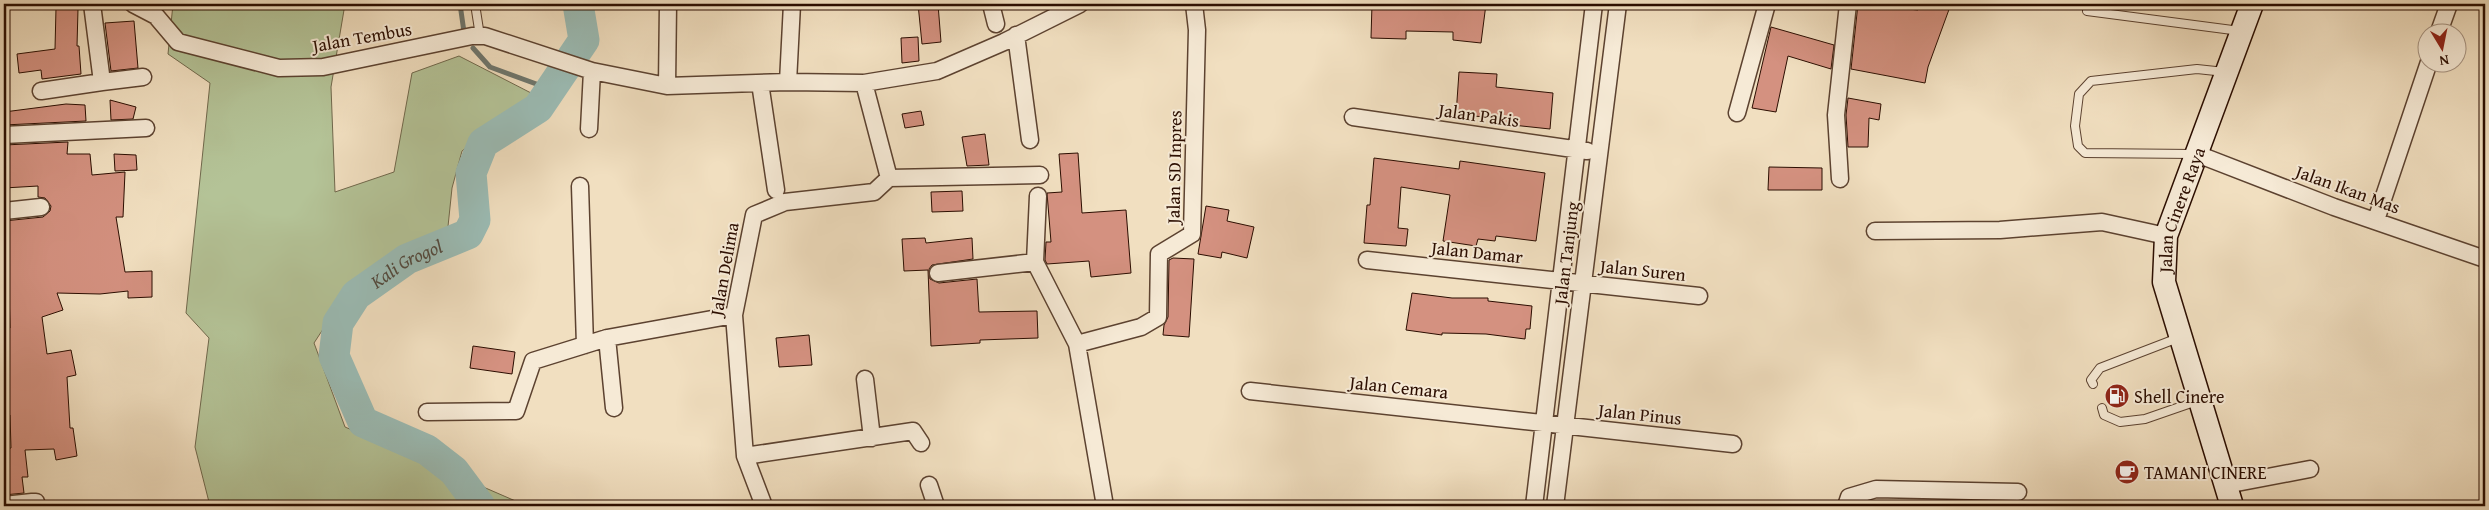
<svg xmlns="http://www.w3.org/2000/svg" width="2489" height="510" font-family="'Gentium Book Plus',serif">
<style>
.green{fill:#b4c397;stroke:#70684c}
.lines{fill:none;stroke-linecap:round;stroke-linejoin:round}
.stream{stroke:#6e766d;stroke-width:5}
.river{stroke:#9bbcb5;stroke-width:31}
.building{fill:#d49180;stroke:#2b0d00}
.service-casing{stroke:#5c4230;stroke-width:10}
.minor-casing{stroke:#5c4230;stroke-width:19}
.secondary-casing{stroke:#2b0d00;stroke-width:25}
.service{stroke:#f6ead6;stroke-width:8}
.minor{stroke:#f6ead6;stroke-width:16}
.secondary{stroke:#f6ead6;stroke-width:22}
.labels{text-anchor:middle;dominant-baseline:central;stroke-width:4;stroke-linejoin:round;paint-order:stroke}
.street-label{font-size:18px;fill:#2b0d00;stroke:#f6ead6}
.poi-label{font-size:18px;fill:#2b0d00;stroke:#f6ead6;text-anchor:start}
.water-label{font-size:19px;font-style:italic;fill:#524a3f;stroke:#f6ead6}
</style>
<rect width="100%" height="100%" fill="#f1dfc0"/>
<filter id="stains"><feTurbulence type="fractalNoise" baseFrequency=".004" numOctaves="4"/><feColorMatrix values="0 0 0 0 .2 0 0 0 0 .09 0 0 0 0 .02 0 0 0 .5 -.17"/></filter>
<radialGradient id="worn" r=".72"><stop offset=".6" stop-color="#630" stop-opacity="0"/><stop offset="1" stop-color="#630" stop-opacity=".3"/></radialGradient>
<!-- green -->
<path class="green" d="M173,4H345L331,87L335,192L394,172L412,73L459,56L533,94L462,151L452,188L447,236L342,300L314,343L345,427L527,506H210L195,447L209,338L186,313L210,83L168,54Z"/>
<g class="lines">
<!-- stream -->
<path class="stream" d="M460,4L464,32
M473,48L490,67L550,89"/>
<!-- river -->
<path class="river" id="s1" d="M480,506L454,471L427,450L363,422L334,356L338,323L356,295L407,259L468,234L475,220L471,173L483,143L538,108L584,40L578,4"/>
</g>
<!-- building -->
<path class="building" d="M918,4H938L941,42L922,44Z
M1372,4H1486L1481,43L1453,40V32L1406,31V39L1371,38Z
M1858,4L1918,10L1920,4H1951L1928,67L1925,83L1851,69Z
M56,8L78,9L77,46H79L81,74L42,79L41,70L19,73L17,54L55,49Z
M134,21L138,68L111,71L105,23Z
M1771,27L1834,45L1831,69L1788,56L1776,112L1752,108Z
M918,37L919,61L902,63L901,38Z
M1459,72L1497,74L1496,87L1553,93L1550,129L1503,124L1504,118L1456,115Z
M1848,98L1881,104L1879,120L1869,118L1868,147H1848L1846,115Z
M110,100L136,107L133,119L111,120Z
M66,104L85,105L86,121L4,125V112Z
M921,111L924,125L905,128L902,114Z
M985,134L989,165L967,166L962,137Z
M68,142L67,154H90L92,175L125,172L123,217H116L125,272L152,271V297L128,298V291L100,294L57,293L63,310L42,317L47,354L71,350L76,375L67,377L70,428H73L77,456L56,460L54,449L25,450L28,477H22L24,493L4,495V449L11,448L10,415L4,416V328H10L9,289H4V221L43,217L50,211L51,206L45,198L38,197V186L4,188V145Z
M1078,153L1082,213L1126,210L1131,273L1091,277L1089,261L1047,264L1045,260L1046,242H1051L1047,193L1062,192L1059,154Z
M114,154L136,155L137,170L115,171Z
M1374,158L1459,169L1460,161L1545,173L1536,241L1496,236L1495,241L1478,239L1476,246L1443,241L1450,195L1401,187L1398,228L1408,229L1406,246L1364,243L1367,205H1370Z
M1769,167L1822,168V190H1768Z
M962,191L963,211L932,212L931,192Z
M1206,206L1229,210L1227,221L1254,227L1247,258L1222,252L1221,258L1198,254Z
M925,238L926,243L972,238L973,259L932,265L929,269L930,279L939,283L977,279L979,312L1037,311L1038,338L980,340V343L931,346L928,270L904,271L902,239Z
M1173,258L1194,259L1189,337L1163,335L1164,325L1168,317L1169,260Z
M1412,293L1452,298H1488V301L1532,306L1530,329H1526L1525,339L1486,334L1442,333V335L1406,330Z
M809,335L812,365L779,367L776,338Z
M473,346L515,352L512,374L470,368Z"/>
<g class="lines">
<defs>
<path id="service" d="M475,4L480,36
M2087,11L2240,31
M2194,154L2085,153L2078,146L2075,126L2079,94L2091,81L2197,69L2225,72
M2093,384L2091,380L2100,368L2178,338
M2102,408L2104,415L2120,422L2145,419L2197,401"/>
<path id="minor" d="M92,4L102,82L143,77
M133,4L156,16L178,42L279,68L323,67L472,36H485L592,71L667,86L788,82L864,83L937,71L1004,42L1080,4
M991,4L996,24
M2439,32L2449,4
M1016,35L1030,140
M788,82L792,4
M760,83L776,190
M667,86L668,4
M41,91L102,82
M1737,113L1767,4
M1353,117L1587,151
M589,129L592,71
M4,135L146,128
M2197,154L2334,207L2485,259
M889,178L1040,175
M1840,179L1836,115L1848,4
M580,186L585,345
M1038,196L1035,262L1077,344L1105,506
M4,211L41,207
M2376,220L2429,62
M1875,231L2000,230L2102,222L2166,236
M1367,260L1699,296
M938,273L1035,262
M607,338L614,408
M1077,344L1141,327L1158,317L1159,254L1192,234L1197,30L1194,4
M865,379L872,438
M1250,391L1733,444
M427,412L516,411L533,361L607,338L734,315
M745,456L913,431L921,443
M929,485L936,506
M2226,485L2310,469
M4,505L32,502H36L37,506
M764,506L745,456L734,315L754,215L785,202L874,192L889,178L864,83
M1534,506L1594,4
M1555,506L1618,4
M1846,506L1849,497L1876,489L2018,492"/>
<g id="secondary">
<path id="s2" d="M2232,506L2164,282L2166,236L2252,4"/>
</g>
</defs>
<!-- service casing -->
<use href="#service" class="service-casing"/>
<!-- minor casing -->
<use href="#minor" class="minor-casing"/>
<!-- secondary casing -->
<use href="#secondary" class="secondary-casing"/>
<!-- service -->
<use href="#service" class="service"/>
<!-- minor -->
<use href="#minor" class="minor"/>
<!-- secondary -->
<use href="#secondary" class="secondary"/>
</g>
<!-- icons -->
<defs>
<symbol id="fuel-disc" viewBox="-11 -11 22 22"><circle r="9.5" fill="#8f2418" stroke="#f6ead6"/><path d="M-5.5-6h7V0h2V4h1.3V-2.5L3-4.5l.8-.8L6-3V5H2.5V1h-1V6h-7ZM-4.2-4.7v3.2H.2V-4.7Z" fill="#fff"/></symbol>
<symbol id="cafe-disc" viewBox="-11 -11 22 22"><circle r="9.5" fill="#8f2418" stroke="#f6ead6"/><path d="M-5.5-4.5H6V0H3Q3 3.5 0 3.5H-2.5Q-5.5 3.5-5.5 0ZM3-3.2v2h1.7v-2ZM-6 4.5H4V6H-6Z" fill="#fff"/></symbol>
</defs>
<g fill-rule="evenodd">
<use href="#fuel-disc" x="2103" y="382" width="28" height="28"/>
<use href="#cafe-disc" x="2113" y="458" width="28" height="28"/>
</g>
<g class="labels">
<!-- street labels -->
<g class="street-label">
<text transform="translate(362 37) rotate(-10)">Jalan Tembus</text>
<text transform="translate(1479 115) rotate(8)">Jalan Pakis</text>
<text transform="translate(1174 167) rotate(-89)">Jalan SD Inpres</text>
<text transform="translate(2348 189) rotate(20)">Jalan Ikan Mas</text>
<text stroke="none"><textPath href="#s2" startOffset="309">Jalan Cinere Raya</textPath></text>
<text transform="translate(1477 252) rotate(6)">Jalan Damar</text>
<text transform="translate(1566 253) rotate(-83)">Jalan Tanjung</text>
<text transform="translate(724 269) rotate(-80)">Jalan Delima</text>
<text transform="translate(1643 270) rotate(6)">Jalan Suren</text>
<text transform="translate(1399 387) rotate(6)">Jalan Cemara</text>
<text transform="translate(1640 414) rotate(6)">Jalan Pinus</text>
</g>
<!-- poi labels -->
<g class="poi-label">
<text x="2134" y="396">Shell Cinere</text>
<text x="2144" y="472">TAMANI CINERE</text>
</g>
<!-- water labels -->
<g class="water-label">
<text stroke="none"><textPath href="#s1" startOffset="346">Kali Grogol</textPath></text>
</g>
</g>
<!-- margin -->
<rect width="2489" height="510" fill="none" stroke="#f1dfc0" stroke-width="20"/>
<rect x="5" y="5" width="2479" height="500" fill="none" stroke="#2b0d00" stroke-width="2.5"/>
<rect x="10" y="10" width="2469" height="490" fill="none" stroke="#2b0d00"/>
<!-- north arrow -->
<g transform="translate(2442 48) rotate(170)"><circle r="24" fill="#f6ead6" stroke="#a59280"/>
<path d="M0-4L9 19L0 12L-9 19Z" fill="#8f2418"/>
<text y="-8" font-size="14" font-weight="bold" text-anchor="middle" fill="#2b0d00">N</text>
</g>
<rect width="100%" height="100%" filter="url(#stains)"/>
<rect width="100%" height="100%" fill="url(#worn)"/>
</svg>
